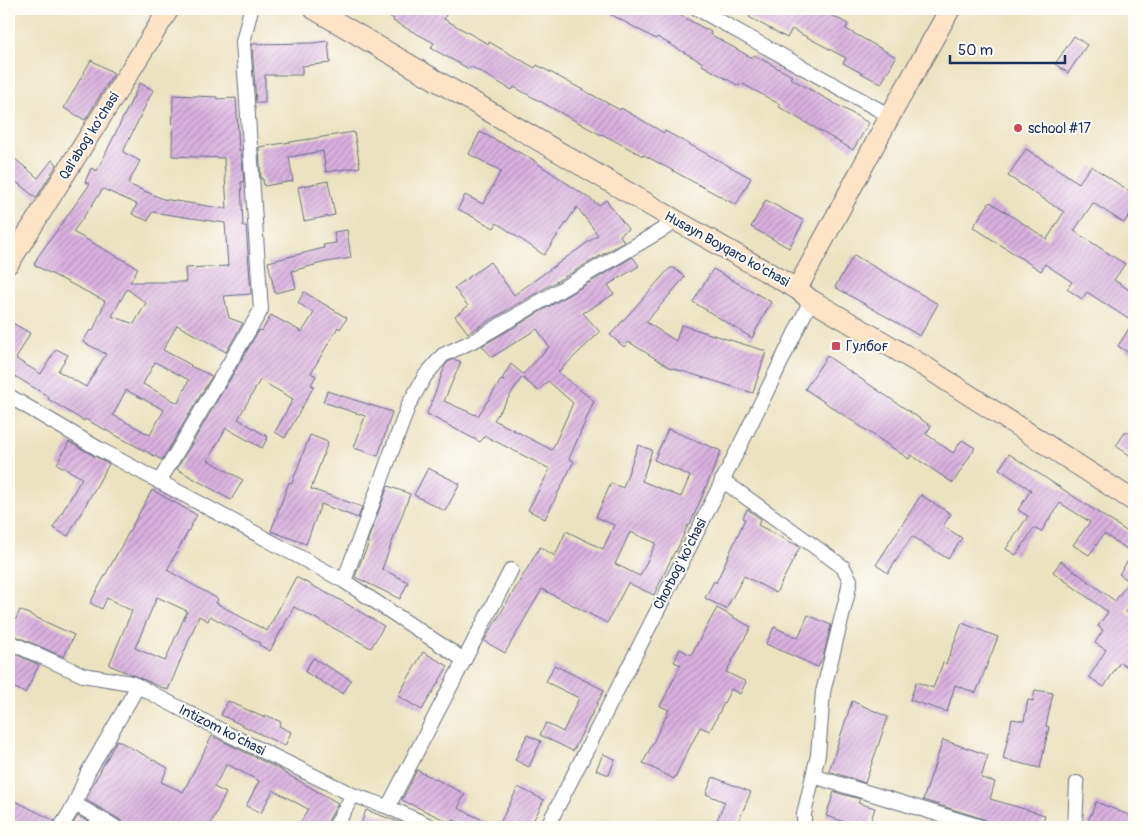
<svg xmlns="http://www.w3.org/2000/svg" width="1143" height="836" font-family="Pangolin,sans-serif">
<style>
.building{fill:url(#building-hatch);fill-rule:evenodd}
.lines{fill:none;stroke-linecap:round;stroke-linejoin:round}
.street-casing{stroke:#646e80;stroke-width:16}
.secondary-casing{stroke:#646e80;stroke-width:22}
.street{stroke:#fff;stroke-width:14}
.secondary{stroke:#fee4c6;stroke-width:20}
.poi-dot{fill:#d1495b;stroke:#fdfcf7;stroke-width:2}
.labels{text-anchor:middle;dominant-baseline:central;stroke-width:4;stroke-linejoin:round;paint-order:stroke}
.poi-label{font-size:14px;fill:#1b2f5e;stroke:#fdfcf7;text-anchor:start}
.street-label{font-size:14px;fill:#1b2f5e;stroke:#fdfcf7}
</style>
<defs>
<pattern id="building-hatch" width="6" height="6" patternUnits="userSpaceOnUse" patternTransform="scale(1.25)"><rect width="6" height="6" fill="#dab1df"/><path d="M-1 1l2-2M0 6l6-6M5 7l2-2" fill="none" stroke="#b090b8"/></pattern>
</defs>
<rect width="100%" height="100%" fill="#fdfcf7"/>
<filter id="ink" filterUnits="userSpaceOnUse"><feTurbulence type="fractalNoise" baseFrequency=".02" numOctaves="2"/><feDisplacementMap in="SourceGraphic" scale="10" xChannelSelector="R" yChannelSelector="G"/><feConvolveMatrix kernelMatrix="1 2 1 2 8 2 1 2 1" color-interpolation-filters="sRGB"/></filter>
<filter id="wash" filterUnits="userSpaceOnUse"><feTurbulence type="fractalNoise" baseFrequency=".0096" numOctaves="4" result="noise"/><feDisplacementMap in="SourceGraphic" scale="20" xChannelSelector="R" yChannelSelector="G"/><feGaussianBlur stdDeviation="1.12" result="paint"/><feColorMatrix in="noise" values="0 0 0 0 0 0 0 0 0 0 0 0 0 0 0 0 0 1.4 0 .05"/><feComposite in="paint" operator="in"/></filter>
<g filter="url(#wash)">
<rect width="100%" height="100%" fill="#ebe2c0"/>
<g id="blocks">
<!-- building -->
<path class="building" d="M375,9H435L446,15L444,19L488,44L489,42L535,68L537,65L620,110L621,108L664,133L665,131L751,178L736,205L644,155L643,156L602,134L601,135L514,87L512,90L470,66L469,69L431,48L434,43L393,21L394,19Z
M601,9H664L673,13L674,12L711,32L710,34L752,58L754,55L792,76L790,78L869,123L853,150L779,107L781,105L741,83L739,86L702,65L703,63L657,37L656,39Z
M754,9H797L805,13L807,9H820L848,24L846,29L896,57L881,84L843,63L846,58L792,29L787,38L749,17Z
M1074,36L1087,45L1068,73L1055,64Z
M328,41L330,63L302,66V75H265V103H256L252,44L312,43Z
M91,60L114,73L85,120L64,108Z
M140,83L153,90L123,152L140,161L128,184L163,199L227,209L224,158L172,156L173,95L217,97V99L236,98L239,150H241L244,182H241L243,226H246L251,294L224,296L229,318L243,323L226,352L177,325L163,350L191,365L190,366L212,376L162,460L85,419L84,421L48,399L49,397L13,375L14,373L10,370L9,371V321L30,333L16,359L41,374L56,349L68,355L58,371L86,387L106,354L83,342L90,330L93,331L105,301L34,265L37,258L90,184L85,182L91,168L97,171ZM103,189L137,204L132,214L148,221L152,212L225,223L228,266L185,268L186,282H130L138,268L73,232ZM127,289L146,303L134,324L112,316ZM155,362L189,380L178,403L143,384ZM126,390L164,410L150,435L113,415Z
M354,132L360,167L326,172L323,151L289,157L293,181L264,186L263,179H261L259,147Z
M480,132L534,160V161L599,205L606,200L628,229L620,235L624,242L468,333L455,316L468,306L454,288L490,262L514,295L598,235L577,207L544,255L497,223L494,228L458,209L465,195L483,204L501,171L469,154Z
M1026,149L1079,183L1091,166L1134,194V208L1124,223L1093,203L1074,231L1125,264L1114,280L1134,293V356L1118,346L1133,322L1087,292L1082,299L1067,289L1072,282L1045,264L1041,271L973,227L990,202L1047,239L1064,212L1008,176Z
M9,154L38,178L52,160L57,164L36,198L9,176Z
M328,181L335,215L304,221L298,187Z
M766,200L804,221L789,248L751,227Z
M347,230L351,258L326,262L292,271L296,288L275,293L268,262L324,248L323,245L336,243L334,232Z
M854,255L938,304L920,336L835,287Z
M633,257L639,266L608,285L614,294L583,313L600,332L558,372L594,401L569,459L574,461L545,519L528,510L550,469L485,436L480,442L427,414L445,366L448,362L454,359L461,362L444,401L478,416L501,380L504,381L502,379L511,364L523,374L549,347L537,329L492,357L482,346ZM522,377L538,391L548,381L573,403L552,450L494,420Z
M670,268H674L685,277L646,322L676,341L681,325L766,351L753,393L669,367L629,342L624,347L610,335Z
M713,269L771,302L752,338L693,302Z
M304,292L347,318L340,329L338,327L311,373L316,376L311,385L314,386L285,438L275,432L293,399L260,380L238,419L268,437L262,448L226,428L208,460L243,480L231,500L177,469L259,330L262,331L271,315L302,332L314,313L298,303Z
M827,356L931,426L926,434L953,453L962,440L975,448L953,483L911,455L909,459L805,389Z
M327,391L392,412L378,456L354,448L365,416L323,402Z
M668,429L721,451L690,525H688L676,552L675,551L654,595L628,583L607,623L542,589L505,653L484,641L540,547L555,556L566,531L603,549L614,525L596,517L611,483L623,488L638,445L652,450L642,481L681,497L690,476L654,460ZM630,532L656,543L640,576L615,564Z
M1126,431L1134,436V458L1116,446Z
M310,435L328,442L311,489L362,507L358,518L321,504L306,544L271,531L289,482L292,483Z
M69,442L109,464L68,536L53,528L82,478L57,464Z
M1009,454L1134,536V598L1125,611L1134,618V671L1120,662L1104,687L1089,677L1106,650L1095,643L1103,630L1098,626L1108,612L1053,572L1061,561L1115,601L1129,581L1119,574L1133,553L1104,534L1089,555L1073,545L1090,522L1060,503L1041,532L1034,528L1016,555L1006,549L1028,516L1018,510L1031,490L999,469Z
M428,468L460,484L445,511L414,495Z
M388,486L410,494L382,569L408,582L400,599L355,577L361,561L369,543L367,542Z
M152,490L197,515L167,570L218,599L216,603L267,631L296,577L340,600L384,626L371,648L294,607L270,651L259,645L260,643L210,616L208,621L199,616L168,690L109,665L132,611L107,598L102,609L90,603ZM157,597L187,611L165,661L135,648Z
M921,495L951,514L943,526L962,538L948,559L912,536L888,573L876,565Z
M747,509L761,519L758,525L800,547L776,593L744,576L726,609L705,598L714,581L716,583L745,519L743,518Z
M717,608L751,627L726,672L746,682L740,694L731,689L710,731L700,727L674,779L643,763L669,710L660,706L681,665L674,662L680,649L691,655Z
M20,610L74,635L64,657L9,633Z
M808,615L831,625L823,657L818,667L766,644L774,627L798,638Z
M962,623L998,637L976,693L955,685L947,712L910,700L916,682L933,688L943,663L946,664Z
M9,651L39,665L25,693L9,685Z
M423,652L448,666L422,710L398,696Z
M313,658L351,680L343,694L305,672Z
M554,665L604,690L573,751L540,735L546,723L563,732L579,698L546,682Z
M1035,690L1053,693L1046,726L1049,727L1040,768L1003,759L1012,719L1024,721L1028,700L1033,701Z
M228,701L265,718L266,715L281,722L279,726L291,732L285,746L221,715Z
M852,701L888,717L865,783L829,771Z
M527,735L541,741L529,767L515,760Z
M212,736L283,771V772L338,803L327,823L326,827H298L308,809L273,790L261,813L246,806L259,781L227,764L214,787L226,793L209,827H124L123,823L119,819L86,800L91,788L117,740L168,768L161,782L183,792Z
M943,740L988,755L981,778L995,782L990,799L1045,815L1041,827H999L989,824L987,821L984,819L923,800Z
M603,754L615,759L609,775L596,770Z
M417,770L465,794L458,808L497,827H469L453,820L451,823L402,800Z
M713,777L751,792L736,827H714L725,802L706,794Z
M518,787L544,800L530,827H498Z
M834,792L860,799L858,803L875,808L869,827H861L826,816Z
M13,800L55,821L52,827H9V810Z
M1096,802L1134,817V827H1096L1087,824Z
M366,810L404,824L409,826L408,827H360Z
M78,816L98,827H71Z"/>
</g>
</g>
<g filter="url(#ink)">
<use href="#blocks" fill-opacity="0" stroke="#646e80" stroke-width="1"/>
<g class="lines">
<defs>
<path id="street" d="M698,9L890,116
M9,396L99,449L344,581L464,660
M722,480L843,567L850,580L847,596L823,692L818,755L804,814V827
M159,482L261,310L243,42L251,9
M344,581L409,404L425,376L443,355L477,339L677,221
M9,642L83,675L131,683L138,686L228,734L353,795L388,807L432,827
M813,776L981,827
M388,807L511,570
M61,827L75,804
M115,827L75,804L88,772L138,686
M335,827L353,795
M547,827C637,652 726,477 811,300
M1075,827L1077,783"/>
<path id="secondary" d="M314,9L677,221L797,289L811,300L924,366L1134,501
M9,263L169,9
M797,289L890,116L950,9"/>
</defs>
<!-- street casing -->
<use href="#street" class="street-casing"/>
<!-- secondary casing -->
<use href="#secondary" class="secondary-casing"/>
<!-- street -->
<use href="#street" class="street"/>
<!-- secondary -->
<use href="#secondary" class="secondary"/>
</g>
</g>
<!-- markers -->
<g class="poi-dot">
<circle cx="1018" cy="128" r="5"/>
<rect x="831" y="341" width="10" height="10" rx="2.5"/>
</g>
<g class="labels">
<!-- poi labels -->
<g class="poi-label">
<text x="1028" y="128">school #17</text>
<text x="846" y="346">Гулбоғ</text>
</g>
<!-- street labels -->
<g class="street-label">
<text transform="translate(89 136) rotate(-58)">Qal'abog' ko'chasi</text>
<text transform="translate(727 249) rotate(29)">Husayn Boyqaro ko'chasi</text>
<text transform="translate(680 564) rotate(-63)">Сhorbog' ko'chasi</text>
<text transform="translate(222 730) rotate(27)">Intizom ko'chasi</text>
</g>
</g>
<!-- margin -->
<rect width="1143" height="836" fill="none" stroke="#fdfcf7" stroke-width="30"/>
<!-- scale -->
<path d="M950 55v8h115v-8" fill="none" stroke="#1b2f5e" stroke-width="2.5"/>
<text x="958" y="55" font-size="15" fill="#1b2f5e" stroke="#fdfcf7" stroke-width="4" paint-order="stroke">50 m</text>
</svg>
